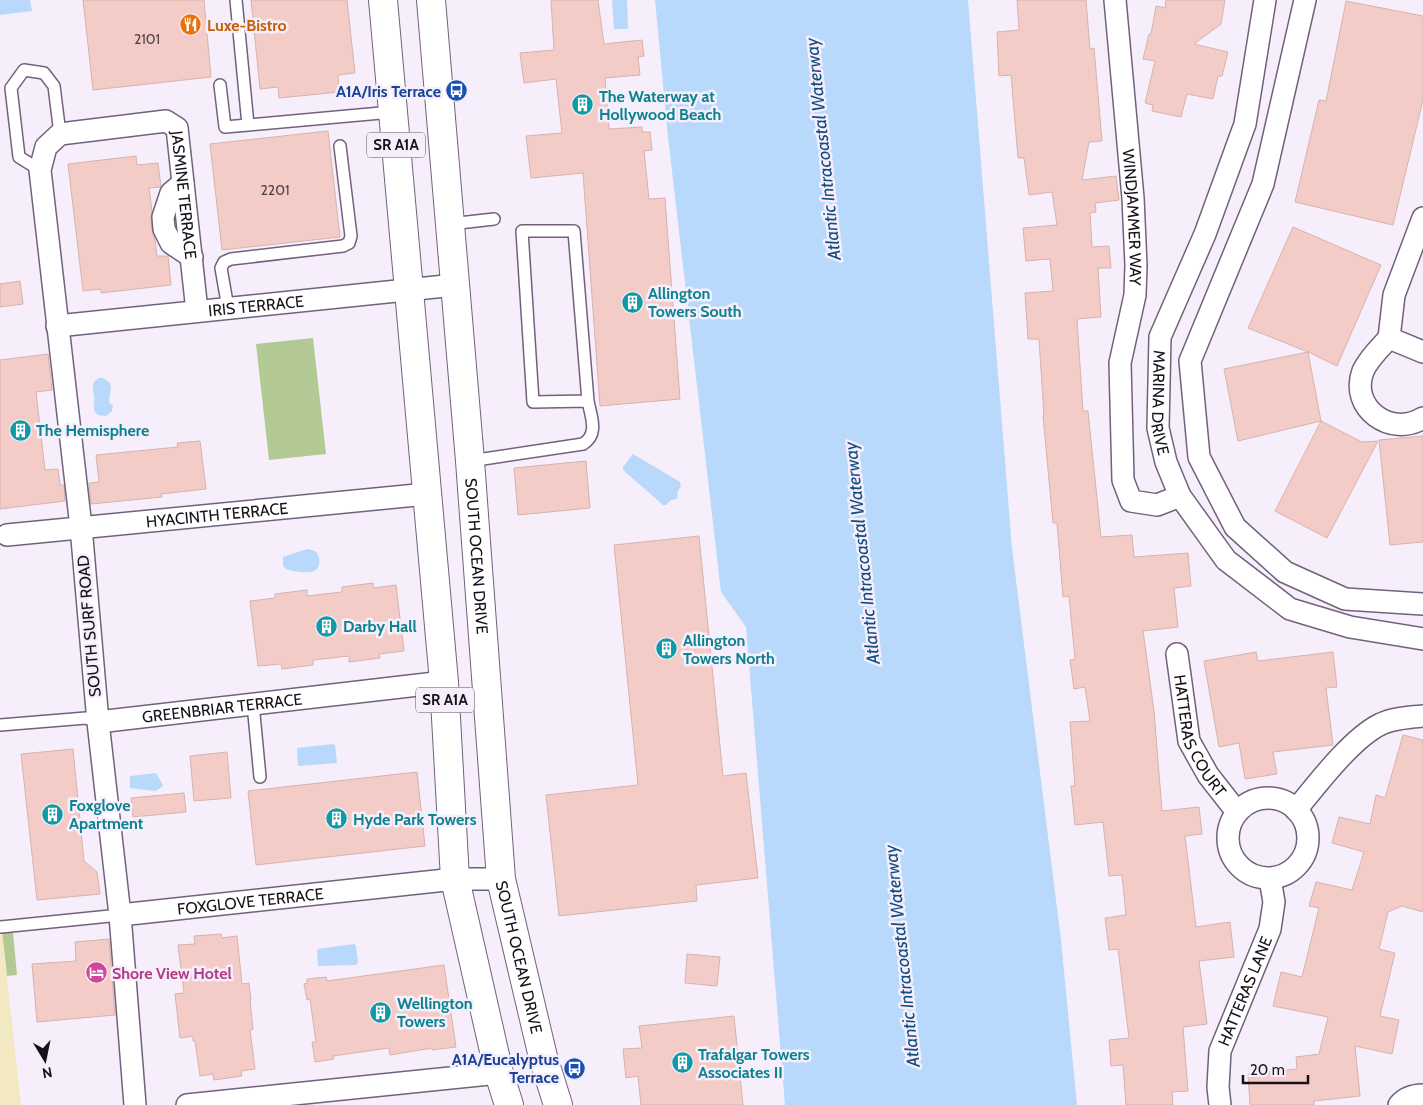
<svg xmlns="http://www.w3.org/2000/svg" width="1423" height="1105" font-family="Cabin,sans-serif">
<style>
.green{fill:#b2c993}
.sand{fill:#f2e9c3}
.water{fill:#b8d9fc}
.building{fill:#f4ccc7;stroke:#d8b2ad}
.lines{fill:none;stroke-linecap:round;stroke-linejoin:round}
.service-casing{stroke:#72617c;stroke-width:14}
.minor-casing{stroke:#72617c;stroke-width:24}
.primary-casing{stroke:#72617c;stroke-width:30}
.service{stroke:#fff;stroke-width:11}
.minor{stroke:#fff;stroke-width:21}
.primary{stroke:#fff;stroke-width:28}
.labels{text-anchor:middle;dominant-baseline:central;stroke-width:5;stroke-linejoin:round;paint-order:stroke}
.number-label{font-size:14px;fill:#4e4046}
.shield{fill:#f6effb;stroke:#5a545e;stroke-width:1}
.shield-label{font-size:15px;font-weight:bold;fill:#17111b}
.food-label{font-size:16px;font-weight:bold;fill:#c56008;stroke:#f6effb;text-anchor:start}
.transit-label{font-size:16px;font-weight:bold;fill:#164399;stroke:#f6effb;text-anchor:end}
.culture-label{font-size:16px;font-weight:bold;fill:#0d838f;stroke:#f6effb;text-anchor:start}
.street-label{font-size:16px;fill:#17111b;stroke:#f6effb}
.hotel-label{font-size:16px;font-weight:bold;fill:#b23c85;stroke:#f6effb;text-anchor:start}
.water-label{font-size:18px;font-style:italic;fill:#114c7f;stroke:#f6effb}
</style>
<rect width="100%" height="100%" fill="#f6effb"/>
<!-- green -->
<path class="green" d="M313,338L326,454L269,460L256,344Z
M13,932L17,975L7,976L2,933Z"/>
<!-- sand -->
<path class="sand" d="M0,913L21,1105H0Z"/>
<!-- water -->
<path class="water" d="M0,0H30L32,11L0,15Z
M612,0H627L628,29H614Z
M655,0H968L1012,548L1061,940L1077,1105H785L746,627L721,592L668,137Z
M99,378H103L110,383L111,387L109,402L113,406L112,411L106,416L98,415C91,408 95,404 94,396C93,388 90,383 99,378Z
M633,454L680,482L681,486L678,491L677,499L671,500L666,505H663L623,470V467Z
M307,549C308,549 314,551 315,551C321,556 321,568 314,571C308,574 292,571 286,569L283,566V557Z
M333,744L335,745L337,763L298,766L297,748Z
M156,773L163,785L162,787L155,791L130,788V776Z
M354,944L356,946L358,962L356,965L318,966L317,950L318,949Z"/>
<!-- building -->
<path class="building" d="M83,0H204L211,77L93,90Z
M251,0H347L355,73L338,75L339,92L279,98L278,87L260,89Z
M551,0H598L604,44L642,40L644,56L638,57L640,75L605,78L609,129L642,127V132H650L652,150L644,151L649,199L665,198L680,399L600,406L583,173L531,178L526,136L562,133L556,79L524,83L520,53L554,50Z
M1017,0H1086L1090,49L1094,48L1102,141L1089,142L1082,180L1116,176L1119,200L1095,203L1096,212L1090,213L1092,247L1109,246L1111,268H1098L1101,317L1077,319L1083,411H1088L1101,537L1132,535L1134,557L1188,553L1191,586L1174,588L1178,627L1143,631L1154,711L1162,811L1199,807L1202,834L1185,836L1196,927L1230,922L1234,957L1199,961L1207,1024L1183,1027L1188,1091L1172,1092L1173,1105H1126L1123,1065L1111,1066L1109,1040L1129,1038L1118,949L1109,950L1105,918L1126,915L1122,875L1109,876L1103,822L1075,825L1071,786H1075L1070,722L1090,721L1085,687L1074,689L1070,660L1075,659L1069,596L1063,597L1057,523H1053L1043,416H1044L1039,339H1028L1025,293L1053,291L1050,259L1026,261L1023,228L1057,225L1052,192L1029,195L1024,158H1018L1011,75L999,76L997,32L1019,30Z
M1166,0H1225L1221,24L1194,44L1228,52L1222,76H1218L1213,99L1187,94L1181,117L1152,111L1153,105L1145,103L1155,61L1143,59L1149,34H1151L1156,6L1165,8Z
M1346,1L1423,16V100L1393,225L1295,202L1319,100L1326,101Z
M328,131L340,237L222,250L210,144Z
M136,156L137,165L158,163L161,187L149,188L152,211L151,218L152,230L155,240L157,256H168L171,285L101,293V289L83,291L68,164Z
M1293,227L1381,265L1337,366L1308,352L1248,328Z
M20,281L23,304L0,307V284Z
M1308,352L1321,421L1238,441L1224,369Z
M48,354L52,390L36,392L45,470L58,469L60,485H64L65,501L0,509V360Z
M1321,421L1362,442L1378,441L1327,538L1275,511Z
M1423,436V542L1390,545L1379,440Z
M200,441L206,489L161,494L162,497L91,504L89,483L99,482L96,455L178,447L177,443Z
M586,461L590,508L518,515L514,468Z
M699,536L723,776L746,773L758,878L696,885L697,901L559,916L546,795L638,785L614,545Z
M373,583L374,588L396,585L404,651L379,654L380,658L349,662V656L313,660V665L282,669L281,664L258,666L250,601L275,598V594L307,590V596L342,592V587Z
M1256,652L1258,661L1333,652L1337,687L1326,688L1333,745L1273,752L1277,774L1245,779L1239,743L1219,747L1204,661Z
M1403,735L1423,740V912L1402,906L1388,912L1379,949L1395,953L1380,1016L1399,1020L1392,1054L1355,1046L1360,1096L1314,1101V1105H1250L1248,1074L1297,1069L1296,1057L1319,1054L1328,1017L1273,1006L1281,972L1302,977L1319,908L1309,906L1316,882L1352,890L1364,852L1332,843L1339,817L1370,824L1376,795L1385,798Z
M73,749L84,861L97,872L100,894L37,900L21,754Z
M227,752L231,798L194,801L190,756Z
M417,772L425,846L256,865L248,791Z
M184,793L186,812L133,817L131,798Z
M221,934L222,938L237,936L242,984L249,983L251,1000H250L253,1029L250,1030L255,1069L241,1071L242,1076L214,1080L213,1074L200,1076L195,1041H193V1036L180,1038L175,994L184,993L178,945L195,944L194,936Z
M109,939L115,1015L37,1022L32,964L76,961L75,942Z
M687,954L720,957L717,986L685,983Z
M444,965L456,1047L432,1050V1048L390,1055L389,1048L333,1056L334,1059L315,1062L312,1042H316L310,999L307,1000L304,984L307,983V979L326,977L327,981Z
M734,1016L743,1105H641L638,1076L626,1078L623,1049L642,1048L639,1026Z"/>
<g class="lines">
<defs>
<path id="service" d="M236,0L248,125L392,112
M220,85L225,127L248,125
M40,170L19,157L11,88L24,70L44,73L54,86L60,134
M450,224L494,219
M228,308L221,268L224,262L231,259L343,246L349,243L351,236L340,146
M470,461L583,444C599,434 591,417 588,401L533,402L522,231H574L588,401
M253,704L260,777
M0,725L86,718L98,722
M1,927L120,915"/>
<g id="minor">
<path id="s1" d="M1115,0L1133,198L1136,265L1135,295L1120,363L1123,480L1131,501L1157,505L1180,496"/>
<path id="s2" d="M1265,0L1245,124L1205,234L1160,337L1158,428L1166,462L1180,496L1226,560L1290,609L1350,627L1423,639"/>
<path d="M1305,0L1263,184L1190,361L1199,457L1235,527L1285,572L1345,599L1423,604"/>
<path d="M183,183L171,193L163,217L164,229L171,243L192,257"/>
<path id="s3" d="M57,326L455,285"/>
<path d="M1389,338L1394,295L1423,218"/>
<path d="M1423,352L1389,338C1380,348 1369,358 1363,371C1349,408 1391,438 1423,418"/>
<path id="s4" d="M7,535L427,494"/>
<path id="s5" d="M1177,654L1189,741L1208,775L1237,812"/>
<path id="s6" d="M98,722L444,682"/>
<circle cx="1268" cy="838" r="40"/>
<path d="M1296,810C1316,785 1353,737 1381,724C1393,718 1410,717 1423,716"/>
<path id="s7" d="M120,915L455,879H501"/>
<path id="s8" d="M135,1105L120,915L98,722L81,527L40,170L46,147L60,134L166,121L177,128L197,311"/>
<path d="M187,1105L499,1073"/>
<path id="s9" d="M1220,1105L1218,1087L1220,1051L1270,929L1274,902L1270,879"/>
<path d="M1399,1105C1405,1098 1414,1095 1423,1095"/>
</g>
<g id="primary">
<path d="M383,0L444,682L455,879L499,1073L509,1105"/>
<path id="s10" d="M431,0L470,461L501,879L543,1057L558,1105"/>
</g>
</defs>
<!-- service casing -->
<use href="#service" class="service-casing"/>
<!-- minor casing -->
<use href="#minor" class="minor-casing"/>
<!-- primary casing -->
<use href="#primary" class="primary-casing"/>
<!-- service -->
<use href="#service" class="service"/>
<!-- minor -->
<use href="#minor" class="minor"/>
<!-- primary -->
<use href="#primary" class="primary"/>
</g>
<!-- icons -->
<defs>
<symbol id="restaurant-disc" viewBox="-11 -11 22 22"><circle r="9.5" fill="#e8710a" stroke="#f6effb"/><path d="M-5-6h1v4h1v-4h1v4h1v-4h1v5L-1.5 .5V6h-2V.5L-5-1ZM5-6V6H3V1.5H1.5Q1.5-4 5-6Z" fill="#fff"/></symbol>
<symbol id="bus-disc" viewBox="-11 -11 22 22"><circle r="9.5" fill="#1a4fb4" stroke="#f6effb"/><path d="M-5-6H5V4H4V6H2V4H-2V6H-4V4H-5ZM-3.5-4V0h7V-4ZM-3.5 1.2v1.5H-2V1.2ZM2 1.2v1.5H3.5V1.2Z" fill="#fff"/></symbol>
<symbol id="building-disc" viewBox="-11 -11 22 22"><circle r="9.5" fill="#0f9aa8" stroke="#f6effb"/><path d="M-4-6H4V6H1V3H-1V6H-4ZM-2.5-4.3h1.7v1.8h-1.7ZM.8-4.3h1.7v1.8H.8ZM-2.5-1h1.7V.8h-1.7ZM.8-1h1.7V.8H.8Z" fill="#fff"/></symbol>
<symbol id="hotel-disc" viewBox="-11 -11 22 22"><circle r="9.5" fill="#d1479c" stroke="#f6effb"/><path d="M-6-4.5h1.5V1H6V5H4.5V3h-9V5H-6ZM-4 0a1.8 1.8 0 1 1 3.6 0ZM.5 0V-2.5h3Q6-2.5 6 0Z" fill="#fff"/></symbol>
</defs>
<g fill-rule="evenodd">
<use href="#restaurant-disc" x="178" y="12" width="25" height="25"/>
<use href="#bus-disc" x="444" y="78" width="25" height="25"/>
<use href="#building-disc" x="570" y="92" width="25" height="25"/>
<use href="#building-disc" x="620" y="290" width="25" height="25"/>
<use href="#building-disc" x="8" y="418" width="25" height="25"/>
<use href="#building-disc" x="314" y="614" width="25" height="25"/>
<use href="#building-disc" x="654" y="636" width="25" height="25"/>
<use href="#building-disc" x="40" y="802" width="25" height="25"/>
<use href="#building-disc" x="324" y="806" width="25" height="25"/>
<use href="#hotel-disc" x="84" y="960" width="25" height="25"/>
<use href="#building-disc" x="368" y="1000" width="25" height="25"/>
<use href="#building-disc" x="670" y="1050" width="25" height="25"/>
<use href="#bus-disc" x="562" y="1056" width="25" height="25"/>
</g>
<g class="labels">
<!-- number labels -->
<g class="number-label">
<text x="147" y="39">2101</text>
<text x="275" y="190">2201</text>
</g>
<!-- shield labels -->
<g class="shield">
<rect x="367" y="132.5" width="58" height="25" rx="4"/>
<rect x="416" y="687.5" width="58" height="25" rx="4"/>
</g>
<g class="shield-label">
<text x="396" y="145">SR A1A</text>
<text x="445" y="700">SR A1A</text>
</g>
<!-- food labels -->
<g class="food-label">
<text x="207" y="25">Luxe-Bistro</text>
</g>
<!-- transit labels -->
<g class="transit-label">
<text x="441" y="91">A1A/Iris Terrace</text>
<text x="559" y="1059">A1A/Eucalyptus<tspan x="559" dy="18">Terrace</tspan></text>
</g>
<!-- culture labels -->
<g class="culture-label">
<text x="599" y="96">The Waterway at<tspan x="599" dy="18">Hollywood Beach</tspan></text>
<text x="648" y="293">Allington<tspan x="648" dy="18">Towers South</tspan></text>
<text x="36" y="430">The Hemisphere</text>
<text x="343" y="626">Darby Hall</text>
<text x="683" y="640">Allington<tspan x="683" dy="18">Towers North</tspan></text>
<text x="69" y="805">Foxglove<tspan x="69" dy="18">Apartment</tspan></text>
<text x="353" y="819">Hyde Park Towers</text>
<text x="397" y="1003">Wellington<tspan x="397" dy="18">Towers</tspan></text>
<text x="698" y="1054">Trafalgar Towers<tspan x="698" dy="18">Associates II</tspan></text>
</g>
<!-- street labels -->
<g class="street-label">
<text stroke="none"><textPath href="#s8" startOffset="1170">JASMINE TERRACE</textPath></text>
<text stroke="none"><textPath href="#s1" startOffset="218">WINDJAMMER WAY</textPath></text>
<text stroke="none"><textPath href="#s3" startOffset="200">IRIS TERRACE</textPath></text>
<text stroke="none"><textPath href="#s2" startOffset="421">MARINA DRIVE</textPath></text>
<text stroke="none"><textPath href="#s4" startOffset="211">HYACINTH TERRACE</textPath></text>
<text stroke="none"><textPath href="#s10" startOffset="558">SOUTH OCEAN DRIVE</textPath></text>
<text transform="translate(89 626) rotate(-95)">SOUTH SURF ROAD</text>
<text stroke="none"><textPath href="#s6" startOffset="125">GREENBRIAR TERRACE</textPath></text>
<text stroke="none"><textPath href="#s5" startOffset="86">HATTERAS COURT</textPath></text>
<text stroke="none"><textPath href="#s7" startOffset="131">FOXGLOVE TERRACE</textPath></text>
<text stroke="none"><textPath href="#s10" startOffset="962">SOUTH OCEAN DRIVE</textPath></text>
<text stroke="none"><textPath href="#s9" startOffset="119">HATTERAS LANE</textPath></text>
</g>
<!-- hotel labels -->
<g class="hotel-label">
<text x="112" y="973">Shore View Hotel</text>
</g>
<!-- water labels -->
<g class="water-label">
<text transform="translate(823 149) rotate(-96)">Atlantic Intracoastal Waterway</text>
<text transform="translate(862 553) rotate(-96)">Atlantic Intracoastal Waterway</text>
<text transform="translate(902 956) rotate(-96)">Atlantic Intracoastal Waterway</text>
</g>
</g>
<!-- north arrow -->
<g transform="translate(45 1060) rotate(170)" stroke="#f6effb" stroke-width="4" paint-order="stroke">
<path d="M0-4L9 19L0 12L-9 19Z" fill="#17111b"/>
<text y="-8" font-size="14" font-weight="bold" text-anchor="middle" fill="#17111b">N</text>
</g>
<!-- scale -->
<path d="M1243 1075v8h65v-8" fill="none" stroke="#17111b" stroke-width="2.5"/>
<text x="1250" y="1075" font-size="15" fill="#17111b" stroke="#f6effb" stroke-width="4" paint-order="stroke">20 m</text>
</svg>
